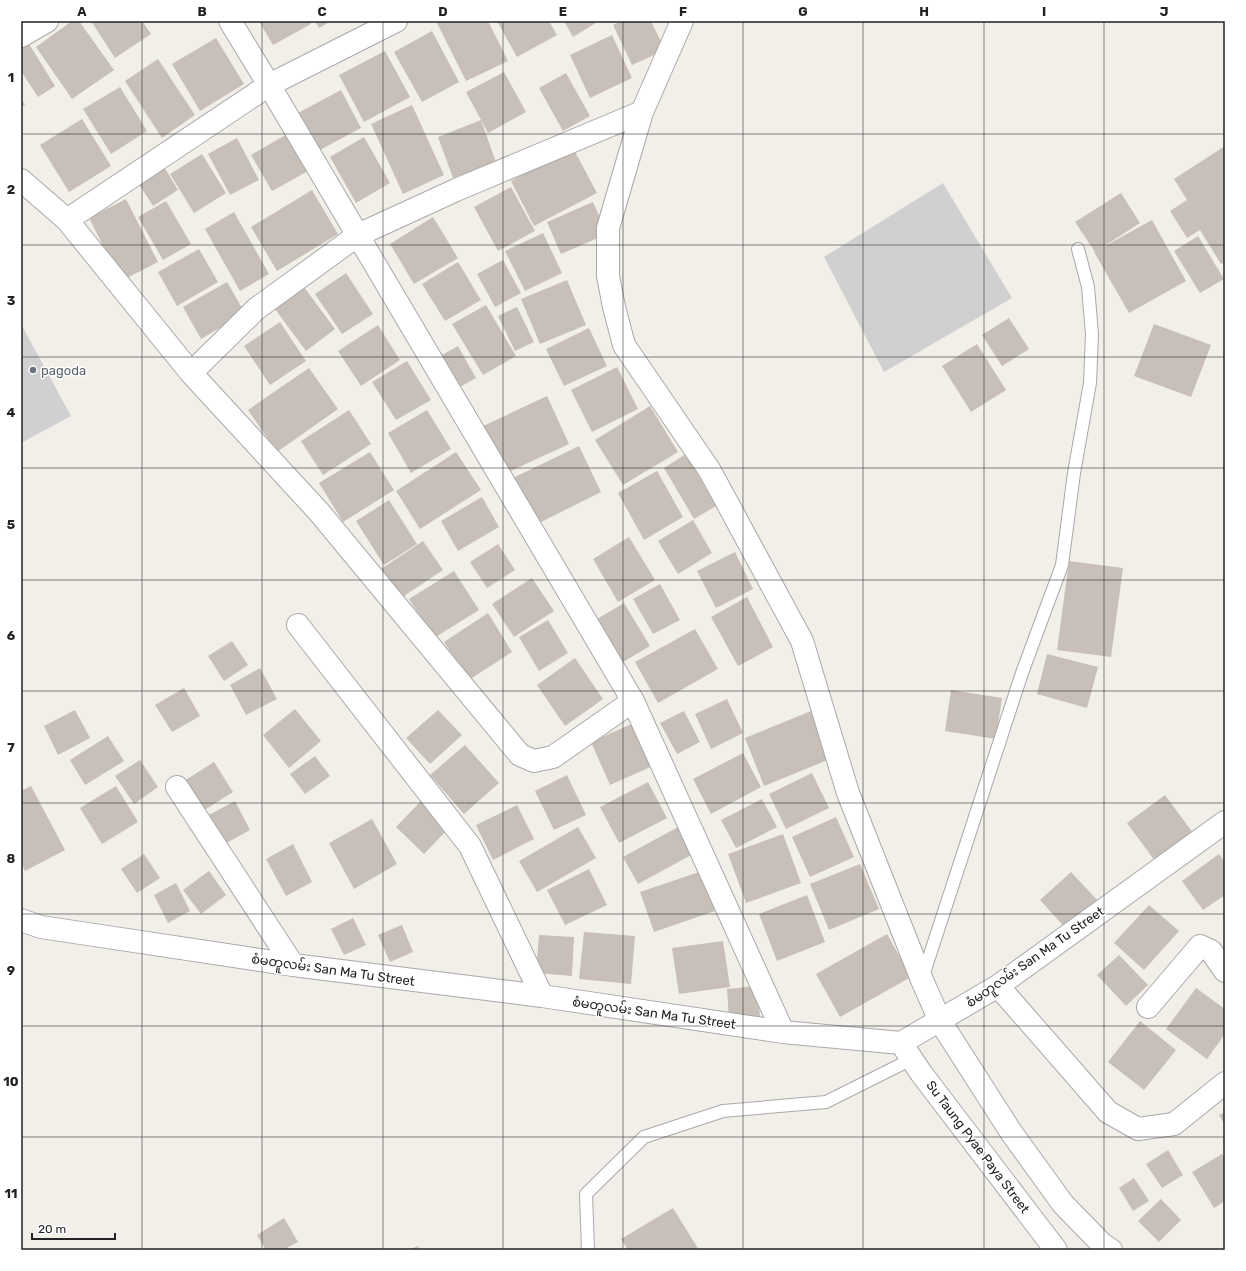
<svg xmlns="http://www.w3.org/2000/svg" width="1246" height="1271" font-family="Rubik,'Noto Sans Myanmar',sans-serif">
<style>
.religious{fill:#d0d0d0}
.building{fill:#c7bfb8}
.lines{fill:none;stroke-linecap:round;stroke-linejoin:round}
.lane-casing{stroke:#a9a9a9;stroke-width:14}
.street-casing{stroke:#a9a9a9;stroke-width:24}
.lane{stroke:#fff;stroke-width:12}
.street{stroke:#fff;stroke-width:22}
.grid{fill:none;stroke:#222;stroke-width:1;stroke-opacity:0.55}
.worship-dot{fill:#6b7280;stroke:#fff;stroke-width:1.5}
.labels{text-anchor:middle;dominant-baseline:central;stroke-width:3;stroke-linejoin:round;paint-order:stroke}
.worship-label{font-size:13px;fill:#5b616d;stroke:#fff;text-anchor:start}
.street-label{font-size:13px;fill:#222;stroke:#fff}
.neatline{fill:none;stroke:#222;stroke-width:1.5}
.grid-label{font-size:13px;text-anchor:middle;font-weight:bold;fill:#222}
</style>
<rect width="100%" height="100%" fill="#f2efe9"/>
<!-- religious -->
<path class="religious" d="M943,183L1012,298L884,372L824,257Z
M21,324L71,416L21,443Z"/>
<!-- building -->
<path class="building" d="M72,21H79L114,70L72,99L36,47Z
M91,21H142L151,34L115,58Z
M259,21H309L311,24L273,45Z
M315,21H331L319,28Z
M436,21H488L508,61L466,81Z
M497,21H549L557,35L517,57Z
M564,21H599L573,37Z
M622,21H651L665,50L632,65L613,25Z
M432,31L459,82L422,102L394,52Z
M612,35L632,78L590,98L570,55Z
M216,38L244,84L200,111L172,64Z
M29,44L55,86L38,97L21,71V49Z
M385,51L410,97L364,122L339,75Z
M158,59L195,115L162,138L125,81Z
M504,72L526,112L488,133L481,120L496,162L453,178L438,137L481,120L466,92Z
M566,73L590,116L563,131L539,88Z
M120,87L147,131L111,154L83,109Z
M341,90L361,128L318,151L298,113Z
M21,99L25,105L21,107Z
M412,105L444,175L403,194L371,124Z
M82,119L111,166L69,192L40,145Z
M289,133L310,170L272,191L251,155Z
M364,137L390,183L356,203L330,157Z
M237,138L259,180L230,195L208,154Z
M1225,146V262L1221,264L1200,230L1187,238L1170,211L1187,200L1174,179Z
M573,148L597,193L534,226L511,181Z
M202,154L226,193L194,213L170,174Z
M163,165L178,190L153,206L137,181Z
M511,187L535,231L498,251L474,207Z
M312,190L338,234L277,271L251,227Z
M1121,193L1140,223L1095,252L1075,222Z
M126,199L158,262L121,281L89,218Z
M166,201L191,244L163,260L138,217Z
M593,202L607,234L561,254L547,222Z
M234,212L269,274L240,291L205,229Z
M433,217L458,258L414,284L390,244Z
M1152,220L1186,281L1129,313L1094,252Z
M543,233L562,273L525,291L505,251Z
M1198,236L1224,279L1200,293L1174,251Z
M199,249L218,282L177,306L158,272Z
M503,260L521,293L495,307L477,274Z
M458,262L481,300L445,321L422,284Z
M346,273L373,314L342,334L315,294Z
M567,280L586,325L540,344L521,299Z
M227,282L245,313L201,339L183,307Z
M304,287L335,329L306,351L275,309Z
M486,305L516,356L483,375L452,324Z
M517,307L534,342L515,351L498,316Z
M1009,318L1029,349L1002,366L982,335Z
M280,322L306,361L270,385L244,346Z
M1154,324L1211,345L1191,397L1134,376Z
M378,325L400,360L361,386L338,351Z
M589,328L607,366L564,386L546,349Z
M977,344L1006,390L971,412L942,366Z
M458,346L476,378L453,391L435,359Z
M407,361L431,400L396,420L372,382Z
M617,367L638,409L592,432L571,390Z
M309,368L338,409L277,452L248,410Z
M547,396L569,444L504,474L481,427Z
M650,406L678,452L623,485L595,440Z
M349,410L371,444L323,475L301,441Z
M427,410L451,449L411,473L388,433Z
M579,446L601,492L535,525L513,478Z
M370,452L394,490L343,522L319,483Z
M456,452L481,490L420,529L396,491Z
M686,454L716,506L694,519L664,468Z
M657,471L683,517L644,540L618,493Z
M482,497L499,527L458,551L441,521Z
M389,500L417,544L384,565L356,521Z
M693,520L712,553L678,574L658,541Z
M629,537L655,580L618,602L593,559Z
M423,541L443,570L401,598L381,569Z
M498,544L515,570L487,588L470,562Z
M735,552L753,589L716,608L697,571Z
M1069,561L1123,568L1111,657L1057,650Z
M454,571L479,610L434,638L409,599Z
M532,578L554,611L514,637L492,604Z
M660,584L680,620L653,634L633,599Z
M747,597L773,647L738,666L711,617Z
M624,603L650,646L618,665L592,622Z
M488,613L512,652L469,680L444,642Z
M548,620L568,653L539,671L519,637Z
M695,629L718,669L658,703L635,662Z
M232,641L248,665L224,681L208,656Z
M1047,654L1098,667L1087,708L1037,694Z
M575,658L603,699L565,726L537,685Z
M260,668L277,699L246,715L230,685Z
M184,688L200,716L172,732L155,705Z
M951,690L1002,698L996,739L945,731Z
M727,699L743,733L711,749L695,714Z
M295,709L321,741L289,768L263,735Z
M816,709L835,757L764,786L745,738Z
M75,710L90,738L58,755L44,726Z
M438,710L462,735L430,764L406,738Z
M684,711L700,742L677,754L660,723Z
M636,722L655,765L610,785L591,742Z
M108,736L124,761L85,785L70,760Z
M465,745L499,783L464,814L430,775Z
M743,753L761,787L711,814L693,779Z
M315,756L330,776L305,794L290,774Z
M140,760L158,787L134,804L115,776Z
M214,762L233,792L203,811L184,781Z
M812,773L829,808L786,829L769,794Z
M567,775L586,815L554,830L535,791Z
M648,782L667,818L619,843L600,807Z
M31,786L65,850L25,871L21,863V791Z
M116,786L138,822L102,844L80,808Z
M1165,795L1196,837L1158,865L1127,823Z
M762,799L777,827L736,848L721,820Z
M422,800L450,827L424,854L396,827Z
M235,801L250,830L221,846L205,817Z
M517,805L534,839L493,860L476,825Z
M836,817L854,857L810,877L792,837Z
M372,819L397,864L354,889L329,843Z
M578,827L596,858L537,892L519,861Z
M678,827L693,854L638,884L623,857Z
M783,834L801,883L746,903L728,854Z
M293,844L312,882L286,896L266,859Z
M144,854L160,878L137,893L121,869Z
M1219,854L1225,862V895L1203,910L1182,881Z
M860,864L879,909L829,930L810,884Z
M589,869L607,905L565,925L547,890Z
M209,871L226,895L201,914L183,890Z
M702,871L715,911L654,932L640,892Z
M1071,872L1099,902L1068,931L1040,900Z
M176,883L190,911L168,923L154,895Z
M807,895L825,942L777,961L759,914Z
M1149,905L1179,931L1144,970L1114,943Z
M353,918L366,945L344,955L331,929Z
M402,925L413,952L390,962L378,935Z
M584,932L635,936L631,984L579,979Z
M887,934L911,977L840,1017L816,974Z
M539,935L574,937L572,976L536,973Z
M723,941L730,987L679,994L672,948Z
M1119,955L1148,985L1126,1006L1097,975Z
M757,986L760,1017L729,1020L727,989Z
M1196,988L1225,1009V1034L1207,1059L1166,1029Z
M1140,1021L1176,1050L1144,1090L1108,1062Z
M1225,1112V1125L1219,1115Z
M1168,1150L1183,1175L1162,1188L1146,1164Z
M1222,1154L1225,1159V1201L1214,1208L1192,1172Z
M1134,1178L1149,1201L1133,1211L1119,1188Z
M1161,1199L1181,1220L1159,1242L1138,1221Z
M673,1208L699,1250H628L621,1239Z
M284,1218L298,1242L283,1250H266L257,1235Z
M418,1246L419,1250H408Z"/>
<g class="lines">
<defs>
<path id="lane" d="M922,979L1022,673L1062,565L1074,473L1090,383L1092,334L1088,287L1078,249
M588,1250L586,1194L644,1137L723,1111L826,1102L912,1059"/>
<path id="street" d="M230,21L269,85L633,701L783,1032
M682,21L642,112L608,228V276L614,307L624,345L710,471L802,641L848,793L922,980L940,1021L1011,1132L1063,1204L1102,1244L1111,1250
M21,36L47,21
M21,180L67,220L191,373L319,512L520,755L534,761L553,757L633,701
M67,220L269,85L396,21
M191,373L256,309L358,235L456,190L642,112
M298,625L470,846L542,996
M177,787L293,965
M21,920L41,927L293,965L542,996L783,1032L901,1043L998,986L1225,822
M998,986L1108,1112L1138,1129L1174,1124L1225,1083
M1148,1007L1200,946L1211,951L1225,971
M901,1043L921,1073L1056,1250"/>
</defs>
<!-- lane casing -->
<use href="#lane" class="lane-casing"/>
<!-- street casing -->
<use href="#street" class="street-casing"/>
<!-- lane -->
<use href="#lane" class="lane"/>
<!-- street -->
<use href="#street" class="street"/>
</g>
<!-- grid -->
<path class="grid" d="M142,21V1250M262,21V1250M383,21V1250M503,21V1250M623,21V1250M743,21V1250M863,21V1250M984,21V1250M1104,21V1250M21,134H1225M21,245H1225M21,357H1225M21,468H1225M21,580H1225M21,691H1225M21,803H1225M21,914H1225M21,1026H1225M21,1137H1225"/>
<!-- markers -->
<circle class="worship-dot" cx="33" cy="370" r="4"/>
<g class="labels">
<!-- worship labels -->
<g class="worship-label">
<text x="41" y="370">pagoda</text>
</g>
<!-- street labels -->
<g class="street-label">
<text transform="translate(1035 957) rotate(-35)">စံမတူလမ်း San Ma Tu Street</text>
<text transform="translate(333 970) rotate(8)">စံမတူလမ်း San Ma Tu Street</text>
<text transform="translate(654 1013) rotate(8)">စံမတူလမ်း San Ma Tu Street</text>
<text transform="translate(978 1147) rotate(53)">Su Taung Pyae Paya Street</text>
</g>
</g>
<!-- border -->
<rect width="1246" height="1271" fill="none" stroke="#ffffff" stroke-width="44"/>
<!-- scale -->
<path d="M32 1233v6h83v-6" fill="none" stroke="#222222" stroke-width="2"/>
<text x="38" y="1233" font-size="12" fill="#222222" stroke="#ffffff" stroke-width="3" paint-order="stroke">20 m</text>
<rect x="22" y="22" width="1202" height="1227" class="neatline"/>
<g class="grid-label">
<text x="82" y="16">A</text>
<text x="202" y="16">B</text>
<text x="322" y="16">C</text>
<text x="443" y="16">D</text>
<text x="563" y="16">E</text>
<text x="683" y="16">F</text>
<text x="803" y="16">G</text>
<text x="924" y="16">H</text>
<text x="1044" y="16">I</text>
<text x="1164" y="16">J</text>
<text x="11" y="82">1</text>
<text x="11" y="194">2</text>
<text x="11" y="305">3</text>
<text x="11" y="417">4</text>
<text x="11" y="529">5</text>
<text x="11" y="640">6</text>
<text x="11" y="752">7</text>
<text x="11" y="863">8</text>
<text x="11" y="975">9</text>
<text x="11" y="1086">10</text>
<text x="11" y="1198">11</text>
</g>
</svg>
